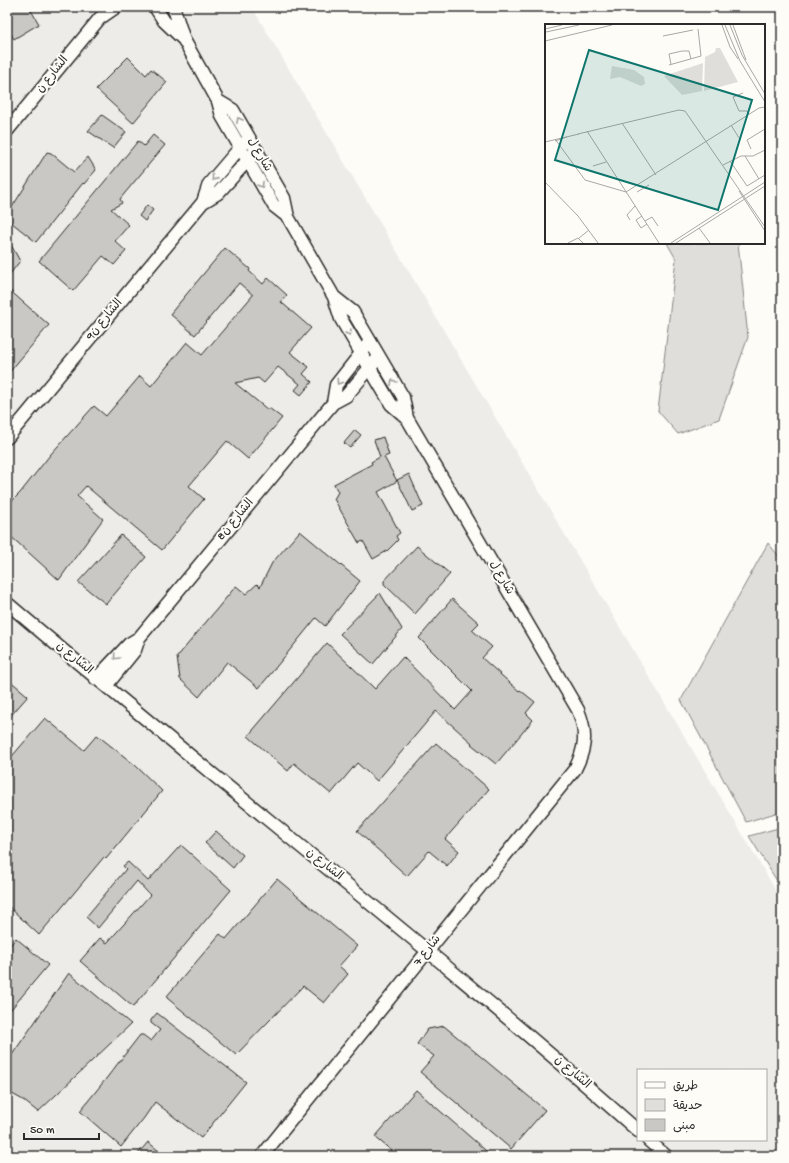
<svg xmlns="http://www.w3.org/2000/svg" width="789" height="1163" font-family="'Gochi Hand','Playpen Sans Arabic',sans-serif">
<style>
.built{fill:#edece8;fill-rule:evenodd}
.green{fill:#dfdeda;stroke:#858482}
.building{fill:#c9c8c4;stroke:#2b2b2b}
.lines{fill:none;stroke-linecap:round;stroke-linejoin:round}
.street-casing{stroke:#2b2b2b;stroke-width:15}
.street{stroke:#fdfcf7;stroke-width:12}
.oneway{stroke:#9e9e9b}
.labels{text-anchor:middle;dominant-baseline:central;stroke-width:4;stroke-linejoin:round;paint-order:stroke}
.street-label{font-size:12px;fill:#2b2b2b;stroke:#fdfcf7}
.inset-road{fill:none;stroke:#a9a8a5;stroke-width:1}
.view{fill:#0f766e;fill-opacity:0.15;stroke:#0f766e;stroke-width:2}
.inset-edge{fill:none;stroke:#2b2b2b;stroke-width:2}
</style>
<rect width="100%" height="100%" fill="#fdfcf7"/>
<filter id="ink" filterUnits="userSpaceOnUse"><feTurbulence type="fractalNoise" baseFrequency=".025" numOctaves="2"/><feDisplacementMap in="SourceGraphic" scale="8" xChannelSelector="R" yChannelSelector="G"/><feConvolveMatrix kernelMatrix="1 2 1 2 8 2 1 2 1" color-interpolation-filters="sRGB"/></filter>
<g filter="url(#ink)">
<!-- built -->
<path class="built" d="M7,7H252L782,901V1156H7ZM638,1070H766V1140H638Z"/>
<!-- green -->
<path class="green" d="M667,243H738L748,337L719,419L678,434L658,411L676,259Z
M768,543L782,560V811L746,822L681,700Z
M782,827V889L749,836Z"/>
<!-- building -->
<path class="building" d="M7,7H29L39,24L14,39L7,28Z
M128,57L146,75L151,69L167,82L133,123L96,89Z
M102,115L126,132L113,148L88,131Z
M153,135L165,145L120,199L122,203L111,209L129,225L115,241L126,251L114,265L103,256L73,291L39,261L138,141L144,146Z
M47,152L51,153L74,172L88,157L96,170L84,184L83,183L36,242L7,219V215Z
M147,205L153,210L145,221L139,216Z
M7,238L20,261L7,278Z
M225,248L250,269L249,271L263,284L268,278L287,295L281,302L311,328L290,352L309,367L303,374L312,382L301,395L295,390L300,384L278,367L264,383L258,378L235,383L268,410L269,408L282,418L248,459L227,441L189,486L204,499L162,550L86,486L77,496L103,519L59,580L7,533V506L20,493L50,455L94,406L106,416L140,376L151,386L187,342L202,355L253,295L239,283L195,335L170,314Z
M7,288L49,325L7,375Z
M355,430L361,435L350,448L344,443Z
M383,437L389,455L384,457L397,481L378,492L400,533L396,536L398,540L387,551L373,559L363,541L359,543L334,499L338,492L334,484L372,464L371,462L380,457L374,440Z
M409,474L423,506L412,511L397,480Z
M300,531L360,581L325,626L316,618L259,688L227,662L199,697L180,679L177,657L236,586L246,594L257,584L260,587L272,563Z
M121,535L146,557L106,604L78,582Z
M417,546L450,574L415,614L384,584V581Z
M380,593L402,629L373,664L340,634Z
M452,599L479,623L472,630L492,647L482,658L519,691L520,690L535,702L526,713L533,720L496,764L471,744L472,743L436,711L377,781L357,763L331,794L294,763L288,771L248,736L327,643L375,689L403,657L455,710L472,691L419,638Z
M7,678L28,696L7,720Z
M45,718L84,750L97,735L135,765L162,791L106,859L104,857L39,935L7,905V762Z
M436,743L489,789L445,839L459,851L447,866L429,851L407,876L357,831Z
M216,831L243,855L233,868L205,843Z
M181,845L231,890L133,1007L80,961L100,938L107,943L150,895L137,881L98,928L86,917L126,869L123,866L128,862L148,881Z
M277,879L357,946L339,966L348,974L324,1003L303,986L236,1055L167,998V996L220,934L226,939Z
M16,938L48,965L7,1014V949Z
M69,973L131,1024L38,1112L23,1100L7,1091V1062Z
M157,1013L246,1082L201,1138L155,1102L144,1118L121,1147L80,1111L105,1080L140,1035H143L151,1041L160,1030L151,1023V1020Z
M444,1026L545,1110L511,1149L420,1072L434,1056L417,1044L428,1029Z
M416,1090L492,1156H398L375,1137Z
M148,1142L165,1156H136Z"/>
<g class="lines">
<defs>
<path id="street" d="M155,7L164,21L183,39
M172,7L175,12L184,40L218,101L222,116L274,206L288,217
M218,101L233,110L284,198L288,217L334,297L341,319L391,404L407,418L578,710C587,732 586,748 575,769L262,1156
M7,131L100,18L116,7
M203,202L209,184L244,143
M334,297L353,312L403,397L407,418
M333,403L336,385L366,347
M7,438L203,202L218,193L257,150
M7,603C216,781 433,949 638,1131
M96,679L129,644L139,638L333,403L346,396L379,357
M106,686L135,650L139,638
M648,1140L666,1156"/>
</defs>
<!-- street casing -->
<use href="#street" class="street-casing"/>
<!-- street -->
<use href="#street" class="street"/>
</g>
<!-- one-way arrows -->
<defs><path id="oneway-chevron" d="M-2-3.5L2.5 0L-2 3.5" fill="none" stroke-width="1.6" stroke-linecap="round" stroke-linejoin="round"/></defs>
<g class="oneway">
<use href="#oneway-chevron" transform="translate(239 120) rotate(-119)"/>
<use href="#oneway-chevron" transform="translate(214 178) rotate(129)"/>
<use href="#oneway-chevron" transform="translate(261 185) rotate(60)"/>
<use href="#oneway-chevron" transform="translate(349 333) rotate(60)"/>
<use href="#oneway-chevron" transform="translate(339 382) rotate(124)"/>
<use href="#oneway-chevron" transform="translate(393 382) rotate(-120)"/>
<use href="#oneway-chevron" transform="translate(116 657) rotate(133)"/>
</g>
</g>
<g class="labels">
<!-- street labels -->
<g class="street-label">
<text transform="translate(53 75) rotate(-51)">الشارع ن</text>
<text transform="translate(259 155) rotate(60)">شارع ل</text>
<text transform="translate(105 320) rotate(-50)">الشارع ن9</text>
<text transform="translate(236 520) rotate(-50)">الشارع ن8</text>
<text transform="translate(501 578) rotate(60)">شارع ل</text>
<text transform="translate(74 659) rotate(40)">الشارع ن</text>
<text transform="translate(324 865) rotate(39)">الشارع ن</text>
<text transform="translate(428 951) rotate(-51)">شارع 7</text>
<text transform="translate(572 1073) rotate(41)">الشارع ن</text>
</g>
</g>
<!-- overview -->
<g transform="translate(545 24)">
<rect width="220" height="220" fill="#fdfcf7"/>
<path d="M171,24H175L193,58L159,67L160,33L170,28ZM158,39L157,67L137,71L119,52ZM67,42L89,46L99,53L100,60L96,62L75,53L65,55Z" fill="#dfdeda"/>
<path class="inset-road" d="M177,1L185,23L193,35M180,1L195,37L220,78M185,1L197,31L220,70M188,1L201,36M0,5L17,1M1,8L34,1M118,12L148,6M0,17L67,1M126,40L124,30L137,27H144L146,35M124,41L156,32L153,5M198,69L188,73L194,87H202L204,90M77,99L111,151M186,101L194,114M42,107L114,219M33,110L134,86L140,87L220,203M10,115L40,156L81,168L214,84L220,83M10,117L22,113M0,118L34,110M206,125L202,116L220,105M200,132L214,155M185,137L202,162L220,151M178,141L196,132H208L220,126M48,142L61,138M0,158L33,192L53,219M194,167L220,207M92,168L104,161M97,192L91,196L96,204L102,200M85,196L82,191L90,182M100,197L107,193L113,202M154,204L165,219M34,214L44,206M23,219L33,214L38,219M126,219L220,158M131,219L220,162"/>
<path class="view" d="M44,26L207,76L173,186L10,136Z"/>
<rect width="220" height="220" class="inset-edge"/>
</g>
<!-- margin -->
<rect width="789" height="1163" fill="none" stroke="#fdfcf7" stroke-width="24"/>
<rect x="12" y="12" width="765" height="1139" fill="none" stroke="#2b2b2b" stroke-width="1.5" filter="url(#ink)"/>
<!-- legend -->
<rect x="637" y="1069" width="130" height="72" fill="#fdfcf7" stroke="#a9a8a5"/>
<rect x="645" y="1082" width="20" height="6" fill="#fdfcf7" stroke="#a9a8a5"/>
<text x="673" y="1089" font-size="12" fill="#2b2b2b">طريق</text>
<rect x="645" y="1099" width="20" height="12" fill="#dfdeda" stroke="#a9a8a5"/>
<text x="673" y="1109" font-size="12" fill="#2b2b2b">حديقة</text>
<rect x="645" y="1119" width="20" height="12" fill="#c9c8c4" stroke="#a9a8a5"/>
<text x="673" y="1129" font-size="12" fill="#2b2b2b">مبنى</text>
<!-- scale -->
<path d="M24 1133v6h75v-6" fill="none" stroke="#2b2b2b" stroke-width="2"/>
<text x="30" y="1133" font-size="12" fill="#2b2b2b" stroke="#fdfcf7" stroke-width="3" paint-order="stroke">50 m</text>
</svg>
